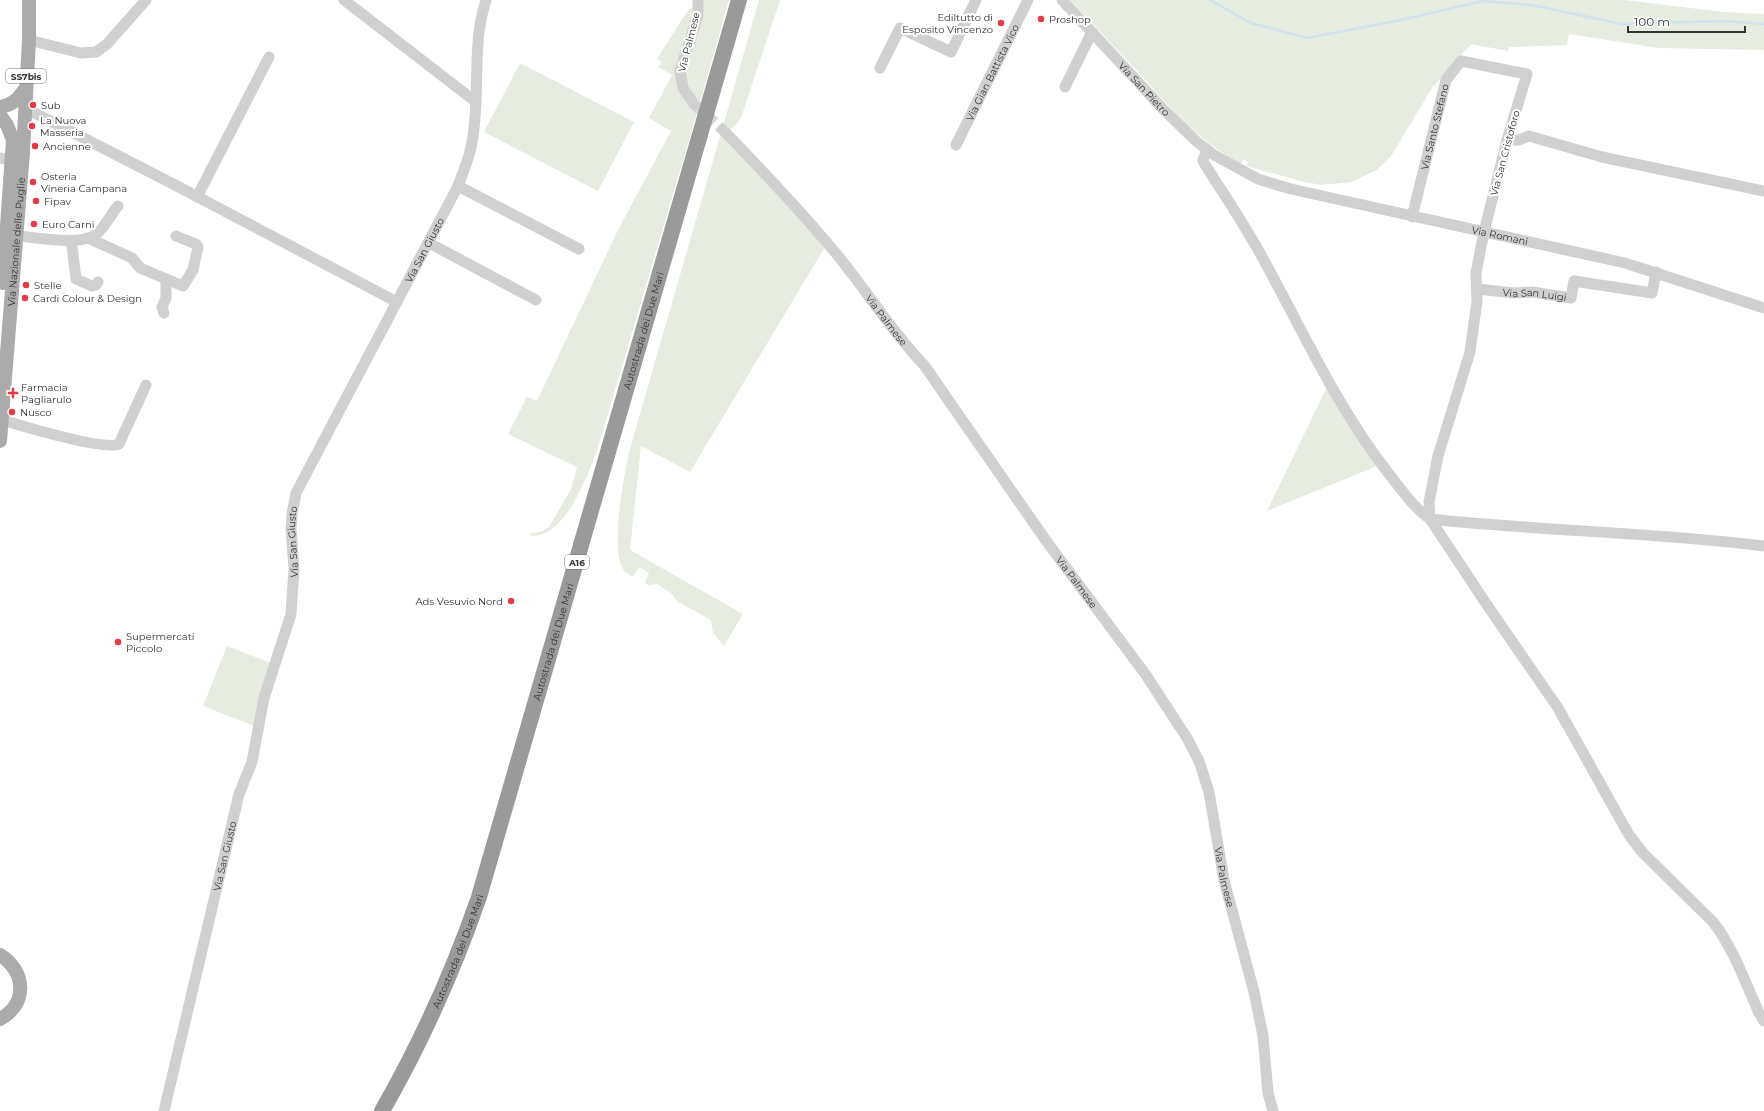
<svg xmlns="http://www.w3.org/2000/svg" width="1764" height="1111" font-family="Montserrat,sans-serif">
<style>
.green{fill:#e6ecdf}
.lines{fill:none;stroke-linecap:round;stroke-linejoin:round}
.stream{stroke:#cfe2ee;stroke-width:2.5}
.minor-tunnel{stroke:#d6d6d6;stroke-width:11;stroke-dasharray:11 5.5;stroke-linecap:butt}
.minor{stroke:#d0d0d0;stroke-width:11}
.major{stroke:#ababab;stroke-width:14}
.highway{stroke:#9a9a9a;stroke-width:16}
.poi-dot{fill:#e63946;stroke:#fff;stroke-width:1.5}
.labels{text-anchor:middle;dominant-baseline:central;stroke-width:4;stroke-linejoin:round;paint-order:stroke}
.shield{fill:#fff;stroke:#707070;stroke-width:1}
.shield-label{font-size:9px;font-weight:bold;fill:#333}
.poi-label{font-size:10px;fill:#333;stroke:#fff;text-anchor:start}
.street-label{font-size:10px;fill:#333;stroke:#fff}
</style>
<rect width="100%" height="100%" fill="#fff"/>
<!-- green -->
<path class="green" d="M702,0H729L700,102C692,95 687,87 684,77Z
M759,0H780L742,115L738,123L728,131L723,126Z
M1070,0H1624L1724,12L1764,14V50L1659,48L1569,34L1567,45L1509,47L1508,51L1471,44L1432,88L1391,156L1377,170L1351,182L1322,185L1304,182L1246,166L1248,162L1243,159L1241,164C1200,142 1170,108 1139,73C1116,49 1093,24 1070,0Z
M695,5L680,59L687,101L698,110L598,447C588,474 567,536 532,536L530,533L541,532L549,527L571,489L577,467L508,434L527,397L537,401L618,230L671,131L649,118L672,75L658,67L662,62L657,59L686,13Z
M520,63L634,122L598,191L484,132Z
M721,133L825,247L690,472L641,446L630,550L743,614L724,646L713,633L711,620L677,601L671,593L657,584L649,585L645,583L649,573L639,567L633,577C631,575 627,574 625,572C608,555 625,468 631,445Z
M1327,387L1377,466L1267,511Z
M227,646L273,664L254,726L203,706Z"/>
<g class="lines">
<!-- stream -->
<path class="stream" d="M1210,0L1251,23L1307,38L1396,21L1483,1L1531,5L1622,24L1723,21L1764,24"/>
<!-- minor-tunnel -->
<path class="minor-tunnel" d="M694,104L723,130"/>
<!-- minor -->
<g class="minor">
<path d="M344,0L476,102"/>
<path id="s1" d="M1062,0L1163,109L1196,141L1214,155L1258,179L1291,189L1625,263L1764,308"/>
<path d="M29,40L81,53L96,52L107,44L146,0"/>
<path d="M880,68L900,28L951,52L976,0"/>
<path d="M1065,87L1092,32"/>
<path d="M694,104L683,88L680,71L698,15V0"/>
<path d="M25,108L177,186L397,302"/>
<path id="s2" d="M723,130C761,169 799,209 834,251C865,288 890,330 924,365L1047,542L1146,675L1187,738L1199,761L1209,792L1224,880L1254,992L1263,1036L1268,1093L1273,1111"/>
<path d="M1507,140H1519L1529,136L1602,157L1764,191"/>
<path id="s3" d="M956,145L1028,0"/>
<path d="M1207,150L1203,160L1204,163C1222,191 1240,218 1256,246C1299,322 1334,404 1389,474C1401,489 1413,507 1430,519L1485,602L1558,708L1629,835L1643,853L1713,922C1734,949 1745,982 1759,1013L1764,1021"/>
<path d="M0,158L11,160"/>
<path d="M458,186L579,249"/>
<path d="M197,197L269,57"/>
<path id="s4" d="M1412,217L1446,80L1461,61L1527,74L1507,140L1484,232L1476,273L1477,301L1470,352L1438,456L1429,502L1430,519"/>
<path d="M16,236C36,237 79,246 95,235C105,228 110,215 118,206"/>
<path d="M88,238L132,258L140,268L183,286L193,270L198,247L196,244L176,236"/>
<path d="M69,240L72,246L76,279L92,286L96,285L98,282"/>
<path d="M429,243L536,300"/>
<path id="s5" d="M1477,289L1515,293L1532,292L1571,298L1574,281L1652,293L1656,272"/>
<path d="M164,313L162,307L166,298V279"/>
<path d="M2,420C22,426 104,451 119,444L146,385"/>
<path d="M1430,519C1541,531 1653,532 1764,546"/>
<path id="s6" d="M164,1111L239,794L252,762L264,698L291,614L294,569L291,529L292,514L296,493L458,186C463,172 470,157 472,142C481,95 471,46 486,0"/>
</g>
<!-- major -->
<g class="major">
<path d="M0,107C13,105 18,99 25,89"/>
<path d="M0,115L7,125L13,140L3,283"/>
<path id="s7" d="M0,441L23,152L29,40V0"/>
<path d="M0,955C26,971 28,1004 0,1019"/>
</g>
<!-- highway -->
<path class="highway" id="s8" d="M382,1111C421,1043 453,972 479,897L739,0"/>
</g>
<!-- markers -->
<g class="poi-dot">
<circle cx="1041" cy="19" r="4"/>
<circle cx="1001" cy="23" r="4"/>
<circle cx="33" cy="105" r="4"/>
<circle cx="32" cy="126" r="4"/>
<circle cx="35" cy="146" r="4"/>
<circle cx="33" cy="182" r="4"/>
<circle cx="36" cy="201" r="4"/>
<circle cx="34" cy="224" r="4"/>
<circle cx="26" cy="285" r="4"/>
<circle cx="25" cy="298" r="4"/>
<path d="M11 387h4v4h4v4h-4v4h-4v-4h-4v-4h4z"/>
<circle cx="12" cy="412" r="4"/>
<circle cx="511" cy="601" r="4"/>
<circle cx="118" cy="642" r="4"/>
</g>
<g class="labels">
<!-- shield labels -->
<g class="shield">
<rect x="6" y="69" width="40" height="14" rx="3"/>
<rect x="565" y="555" width="24" height="14" rx="3"/>
</g>
<g class="shield-label">
<text x="26" y="76">SS7bis</text>
<text x="577" y="562">A16</text>
</g>
<!-- poi labels -->
<g class="poi-label">
<text x="993" y="17" text-anchor="end">Ediltutto di<tspan x="993" dy="12">Esposito Vincenzo</tspan></text>
<text x="1049" y="19">Proshop</text>
<text x="41" y="105">Sub</text>
<text x="40" y="120">La Nuova<tspan x="40" dy="12">Masseria</tspan></text>
<text x="43" y="146">Ancienne</text>
<text x="41" y="176">Osteria<tspan x="41" dy="12">Vineria Campana</tspan></text>
<text x="44" y="201">Fipav</text>
<text x="42" y="224">Euro Carni</text>
<text x="34" y="285">Stelle</text>
<text x="33" y="298">Cardi Colour &amp; Design</text>
<text x="21" y="387">Farmacia<tspan x="21" dy="12">Pagliarulo</tspan></text>
<text x="20" y="412">Nusco</text>
<text x="503" y="601" text-anchor="end">Ads Vesuvio Nord</text>
<text x="126" y="636">Supermercati<tspan x="126" dy="12">Piccolo</tspan></text>
</g>
<!-- street labels -->
<g class="street-label">
<text transform="translate(689 42) rotate(-76)">Via Palmese</text>
<text stroke="none"><textPath href="#s3" startOffset="81">Via Gian Battista Vico</textPath></text>
<text stroke="none"><textPath href="#s1" startOffset="121">Via San Pietro</textPath></text>
<text stroke="none"><textPath href="#s4" startOffset="93">Via Santo Stefano</textPath></text>
<text transform="translate(1505 153) rotate(-75)">Via San Cristoforo</text>
<text stroke="none"><textPath href="#s1" startOffset="516">Via Romani</textPath></text>
<text stroke="none"><textPath href="#s7" startOffset="200">Via Nazionale delle Puglie</textPath></text>
<text stroke="none"><textPath href="#s6" startOffset="910">Via San Giusto</textPath></text>
<text stroke="none"><textPath href="#s5" startOffset="58">Via San Luigi</textPath></text>
<text stroke="none"><textPath href="#s2" startOffset="251">Via Palmese</textPath></text>
<text stroke="none"><textPath href="#s8" startOffset="825">Autostrada dei Due Mari</textPath></text>
<text stroke="none"><textPath href="#s6" startOffset="586">Via San Giusto</textPath></text>
<text stroke="none"><textPath href="#s2" startOffset="575">Via Palmese</textPath></text>
<text stroke="none"><textPath href="#s8" startOffset="501">Autostrada dei Due Mari</textPath></text>
<text stroke="none"><textPath href="#s6" startOffset="262">Via San Giusto</textPath></text>
<text stroke="none"><textPath href="#s2" startOffset="911">Via Palmese</textPath></text>
<text stroke="none"><textPath href="#s8" startOffset="177">Autostrada dei Due Mari</textPath></text>
</g>
</g>
<!-- scale -->
<path d="M1628 26v6h117v-6" fill="none" stroke="#333333" stroke-width="2"/>
<text x="1634" y="26" font-size="12" fill="#333333" stroke="#ffffff" stroke-width="3" paint-order="stroke">100 m</text>
</svg>
